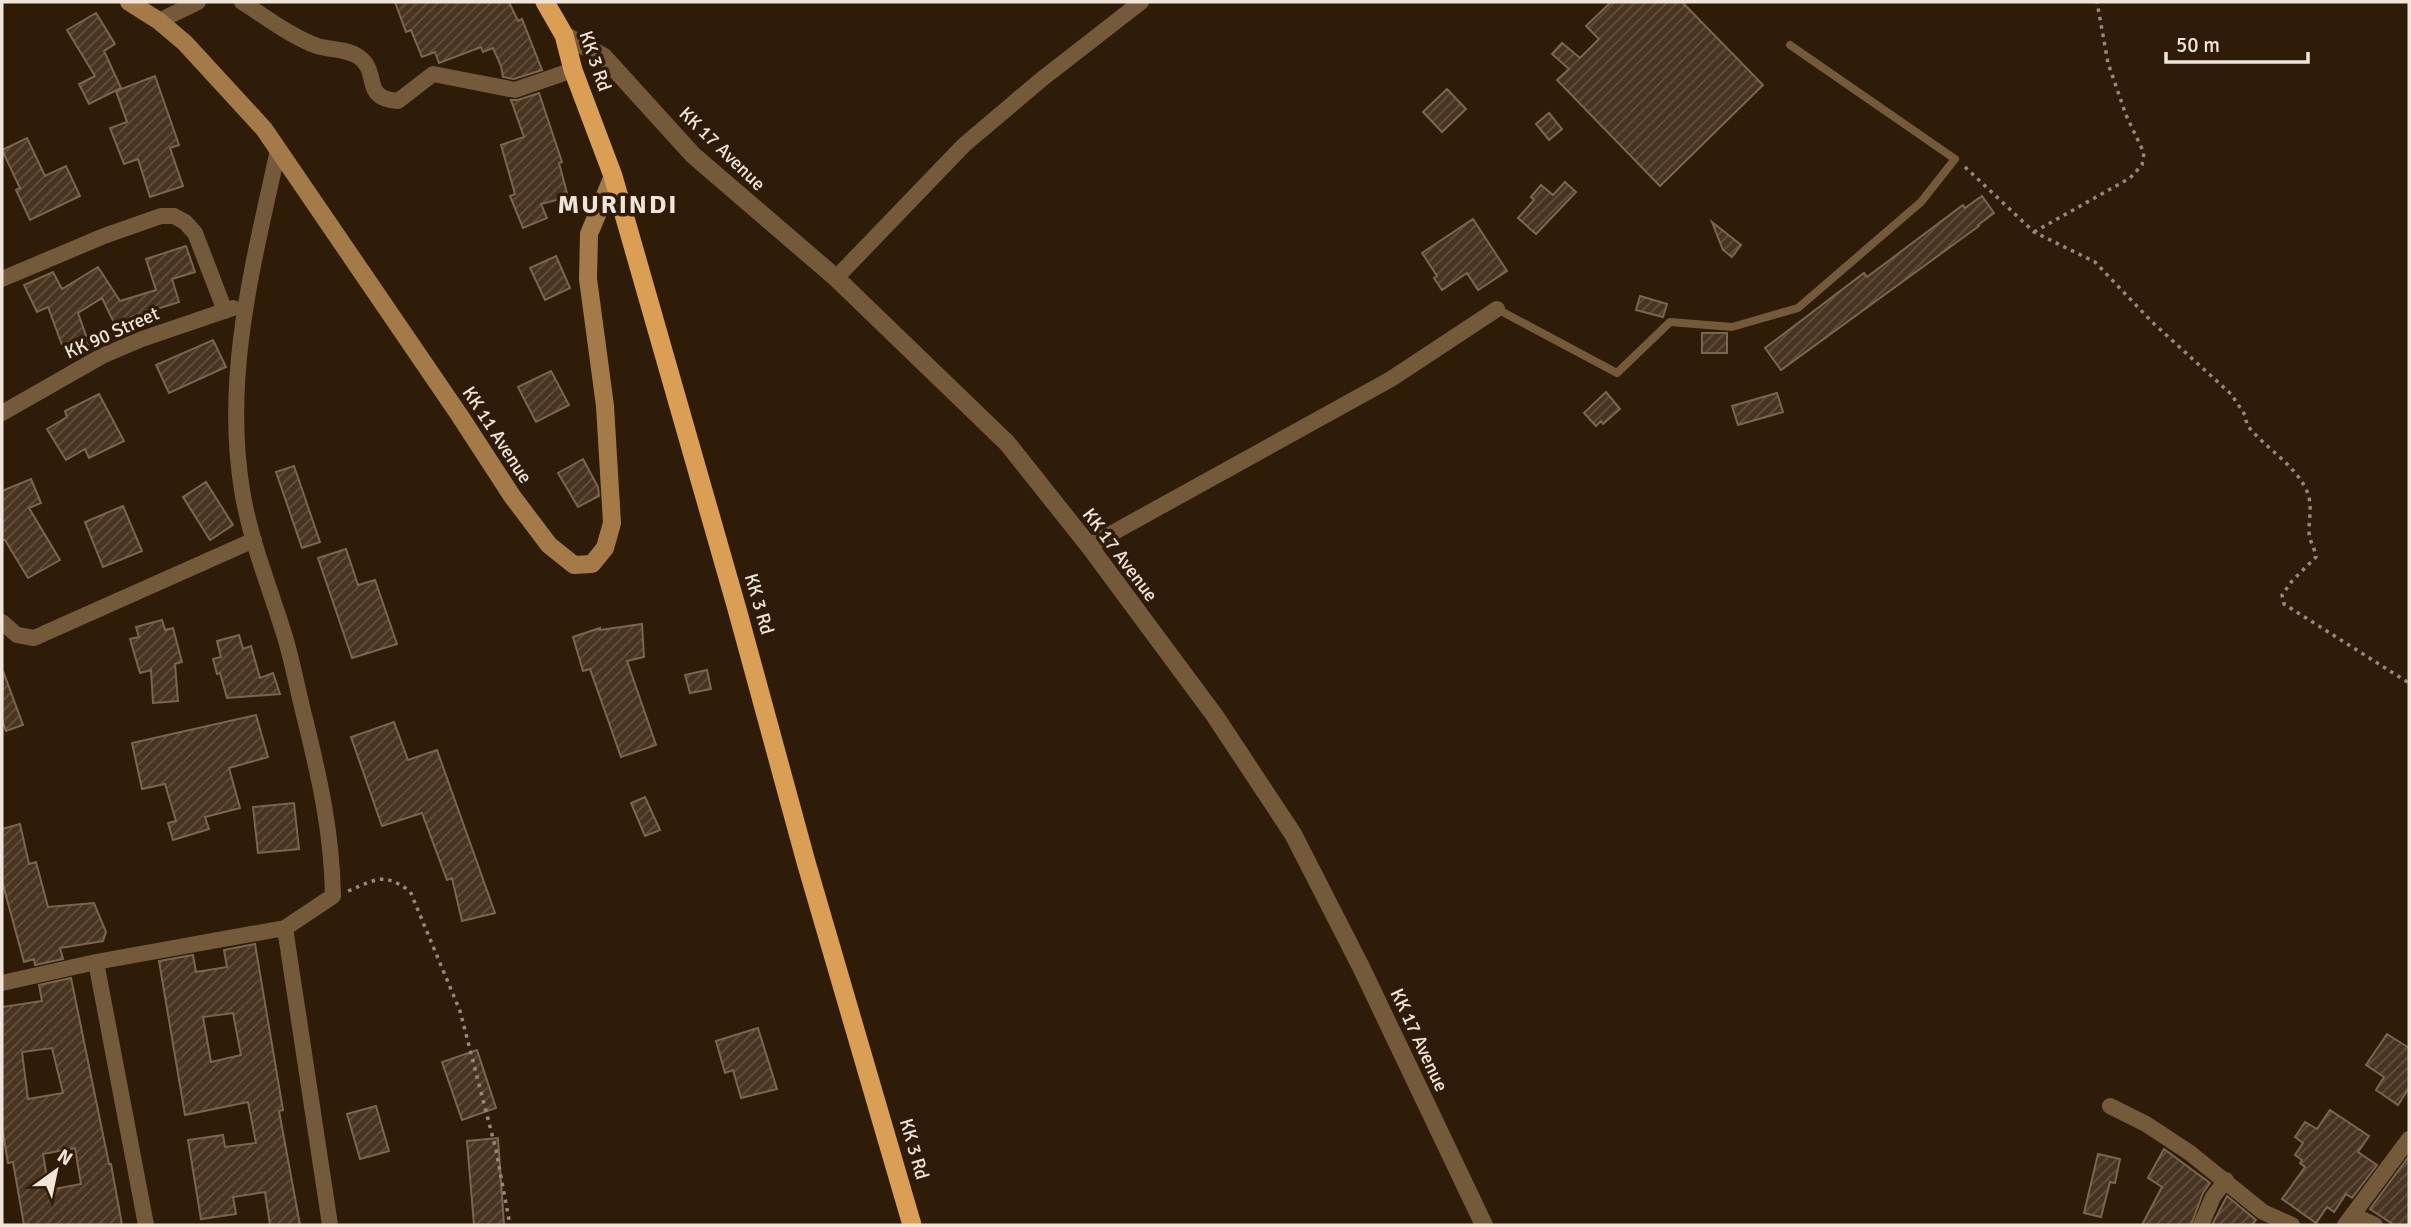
<svg xmlns="http://www.w3.org/2000/svg" width="2411" height="1227" font-family="Signika,sans-serif">
<style>
.building{fill:url(#building-hatch);stroke:#7b6550;stroke-width:2;fill-rule:evenodd}
.lines{fill:none;stroke-linecap:round;stroke-linejoin:round}
.path{stroke:#988879;stroke-width:3.5;stroke-dasharray:3.5 5;stroke-linecap:butt}
.service{stroke:#745a3b;stroke-width:8}
.minor{stroke:#745a3b;stroke-width:16}
.tertiary{stroke:#745a3b;stroke-width:18}
.secondary{stroke:#a47a48;stroke-width:18}
.trunk{stroke:#da9e54;stroke-width:19}
.labels{text-anchor:middle;dominant-baseline:central;stroke-width:7;stroke-linejoin:round;paint-order:stroke}
.street-label{font-size:19px;fill:#f1e4d8;stroke:#2e1c08}
.district-label{font-size:26px;font-weight:bold;letter-spacing:2px;fill:#f1e4d8;stroke:#2e1c08}
</style>
<defs>
<pattern id="building-hatch" width="6" height="6" patternUnits="userSpaceOnUse" patternTransform="scale(1.75)"><rect width="6" height="6" fill="#483420"/><path d="M-1 1l2-2M0 6l6-6M5 7l2-2" fill="none" stroke="#635140"/></pattern>
</defs>
<rect width="100%" height="100%" fill="#2e1c08"/>
<!-- building -->
<path class="building" d="M395,2H509L518,21L522,19L542,70L514,79L503,77L501,66L493,48L483,52L481,47L439,63L435,52L422,57L411,30L406,32Z
M1611,2H1682L1763,85L1660,186L1557,80L1569,69L1552,54L1562,43L1580,58L1599,39L1586,26Z
M96,13L115,44L104,51L121,88L89,104L79,84L95,76L67,30Z
M155,76L179,145L170,148L183,186L150,197L138,159L124,164L110,128L127,122L116,91Z
M1447,89L1466,109L1442,132L1423,112Z
M539,93L562,162L559,163L568,197L541,204L547,218L523,228L510,196L515,194L501,145L524,137L511,100H518Z
M1549,113L1562,129L1549,140L1536,124Z
M27,138L45,176L66,166L80,196L30,220L16,190L20,188L2,150Z
M1565,182L1576,192L1536,234L1518,218L1534,200L1531,197L1541,185L1553,195Z
M1982,196L1994,213L1978,225L1979,226L1781,370L1765,348L1864,273L1867,277L1963,205L1965,208Z
M1473,219L1507,271L1478,290L1467,273L1442,290L1434,278L1437,276L1422,253Z
M1712,222L1741,245L1732,257L1723,250Z
M186,246L195,272L172,279L179,302L131,317L134,323L118,331L102,298L78,313L89,344L65,353L48,307L37,312L24,285L53,272L62,289L98,267L120,301L156,290L146,259Z
M556,256L570,288L545,300L530,268Z
M1640,296L1667,304L1663,317L1636,310Z
M1702,333H1727V353H1702Z
M213,340L226,367L169,393L156,365Z
M551,371L569,405L536,422L518,387Z
M1606,392L1620,409L1603,424L1601,421L1596,426L1584,413Z
M1777,393L1783,412L1738,425L1732,406Z
M99,394L124,441L89,458L85,449L66,460L47,429L67,417L65,411Z
M583,459L598,487L599,496L578,507L558,473Z
M294,466L320,542L302,548L276,472Z
M31,479L41,503L29,508L60,560L28,578L5,540H2V491Z
M206,482L233,525L210,540L183,497Z
M123,506L142,551L103,567L85,522Z
M346,549L358,585L375,580L397,644L352,658L318,558Z
M162,620L165,630L173,628L182,662L175,664L178,701L153,703L151,670L140,673L130,639L139,637L136,627Z
M642,624L644,657L627,661L656,745L621,757L590,669L583,671L573,637L600,628V630Z
M239,635L243,649L251,646L260,678L273,673L280,694L227,698L220,673L217,674L213,659L221,657L217,641Z
M707,670L711,689L690,693L685,675Z
M3,671L23,725L6,731L2,720Z
M256,715L268,757L229,768L240,808L205,817L209,829L173,840L168,823L176,821L165,784L142,789L132,743Z
M394,722L408,760L437,750L495,913L462,921L452,878L447,880L422,813L382,826L351,737Z
M645,797L660,830L645,836L631,803Z
M294,803L299,849L258,853L253,807Z
M20,824L29,864L36,862L48,907L94,903L106,932L103,941L60,948L63,959L35,965L34,959L24,962L2,881V829Z
M255,944L283,1110L279,1111L300,1225H270L265,1192L233,1197L236,1214L201,1219L188,1140L223,1135L225,1147L256,1143L248,1102L185,1115L159,961L193,955L196,972L227,967L224,950ZM233,1013L241,1055L211,1062L203,1017Z
M71,978L109,1164H111L122,1225H24L13,1162L8,1163L2,1127V1007L42,1001L39,985ZM52,1048L63,1093L28,1099L22,1052ZM75,1148L81,1184L49,1190L43,1154Z
M758,1028L777,1089L741,1098L733,1070L725,1073L716,1041Z
M2387,1034L2409,1048V1088L2398,1105L2376,1090L2384,1077L2366,1065Z
M477,1050L496,1108L462,1120L442,1062Z
M376,1106L389,1151L360,1159L347,1114Z
M2330,1110L2369,1136L2358,1152L2377,1165L2352,1198L2346,1194L2334,1212L2327,1207L2316,1223L2282,1199L2305,1167L2300,1163L2302,1160L2295,1155L2303,1143L2295,1137L2305,1122L2317,1129Z
M498,1138L504,1225H474L467,1141Z
M2164,1149L2210,1183L2203,1193L2191,1225H2142L2162,1187L2148,1178Z
M2098,1154L2120,1159L2115,1183L2110,1182L2101,1217L2084,1213Z
M2409,1156V1225H2394L2370,1209Z
M2227,1196L2256,1220L2252,1225H2212Z"/>
<g class="lines">
<!-- path -->
<path class="path" d="M1965,167L2034,232L2095,262L2152,322L2231,394L2245,415L2247,425C2264,447 2293,463 2306,489C2313,504 2309,516 2309,531C2309,541 2315,548 2316,557L2292,581L2282,595L2284,604L2409,683
M2034,232L2130,178L2142,165L2144,153L2126,115L2108,63L2097,2
M348,891C378,879 382,872 410,891L460,1011L496,1150L510,1225"/>
<!-- service -->
<path class="service" d="M1497,309L1617,373L1670,322L1732,327L1798,308L1921,202L1955,159L1790,45"/>
<!-- minor -->
<path class="minor" d="M242,2C266,17 290,36 317,46C331,50 348,49 359,57C381,73 360,98 398,101L433,74L515,90L573,70
M159,21L198,2
M836,278L964,145L1042,79L1141,2
M2,279L104,236L161,216H174L185,222L195,233L225,311
M2,413L102,356L142,339L233,308
M1089,546L1391,379L1497,309
M2,622L17,635L34,638L254,540
M285,928L330,1225
M96,962L146,1225
M2,983L96,962L285,928L333,896C332,834 320,780 305,719C298,692 293,664 285,637C270,588 250,540 242,490C223,374 254,261 278,150
M2110,1106L2146,1124L2190,1153L2263,1212L2292,1225
M2353,1215L2375,1225
M2201,1225L2213,1197L2226,1180
M2345,1225L2409,1139"/>
<!-- tertiary -->
<path class="tertiary" d="M564,35L604,57L693,155L836,278L1007,443L1089,546L1215,716L1293,834L1361,967L1484,1225"/>
<!-- secondary -->
<path class="secondary" d="M129,2L159,21L185,43L264,129L460,416L512,496L549,545L574,565L592,564L605,548L612,523L605,406L588,279L589,234L613,176"/>
<!-- trunk -->
<path class="trunk" d="M545,2L564,35L573,70L613,176L737,609L806,862L912,1225"/>
</g>
<g class="labels">
<!-- street labels -->
<g class="street-label">
<text transform="translate(595 61) rotate(71)">KK 3 Rd</text>
<text transform="translate(722 149) rotate(44)">KK 17 Avenue</text>
<text transform="translate(112 333) rotate(-24)">KK 90 Street</text>
<text transform="translate(497 435) rotate(57)">KK 11 Avenue</text>
<text transform="translate(1120 555) rotate(53)">KK 17 Avenue</text>
<text transform="translate(759 604) rotate(74)">KK 3 Rd</text>
<text transform="translate(1419 1040) rotate(65)">KK 17 Avenue</text>
<text transform="translate(914 1149) rotate(74)">KK 3 Rd</text>
</g>
<!-- district labels -->
<g class="district-label">
<text x="618" y="205">MURINDI</text>
</g>
</g>
<!-- border -->
<rect width="2411" height="1227" fill="none" stroke="#f1e4d8" stroke-width="7"/>
<!-- north arrow -->
<g transform="translate(56 1171) rotate(33)" stroke="#2e1c08" stroke-width="5" paint-order="stroke">
<path d="M0-5L12 26L0 18L-12 26Z" fill="#f1e4d8"/>
<text y="-10" font-size="19" font-weight="bold" text-anchor="middle" fill="#f1e4d8">N</text>
</g>
<!-- scale -->
<path d="M2166 52v10h142v-10" fill="none" stroke="#f1e4d8" stroke-width="3.5"/>
<text x="2176" y="52" font-size="21" fill="#f1e4d8" stroke="#2e1c08" stroke-width="5" paint-order="stroke">50 m</text>
</svg>
